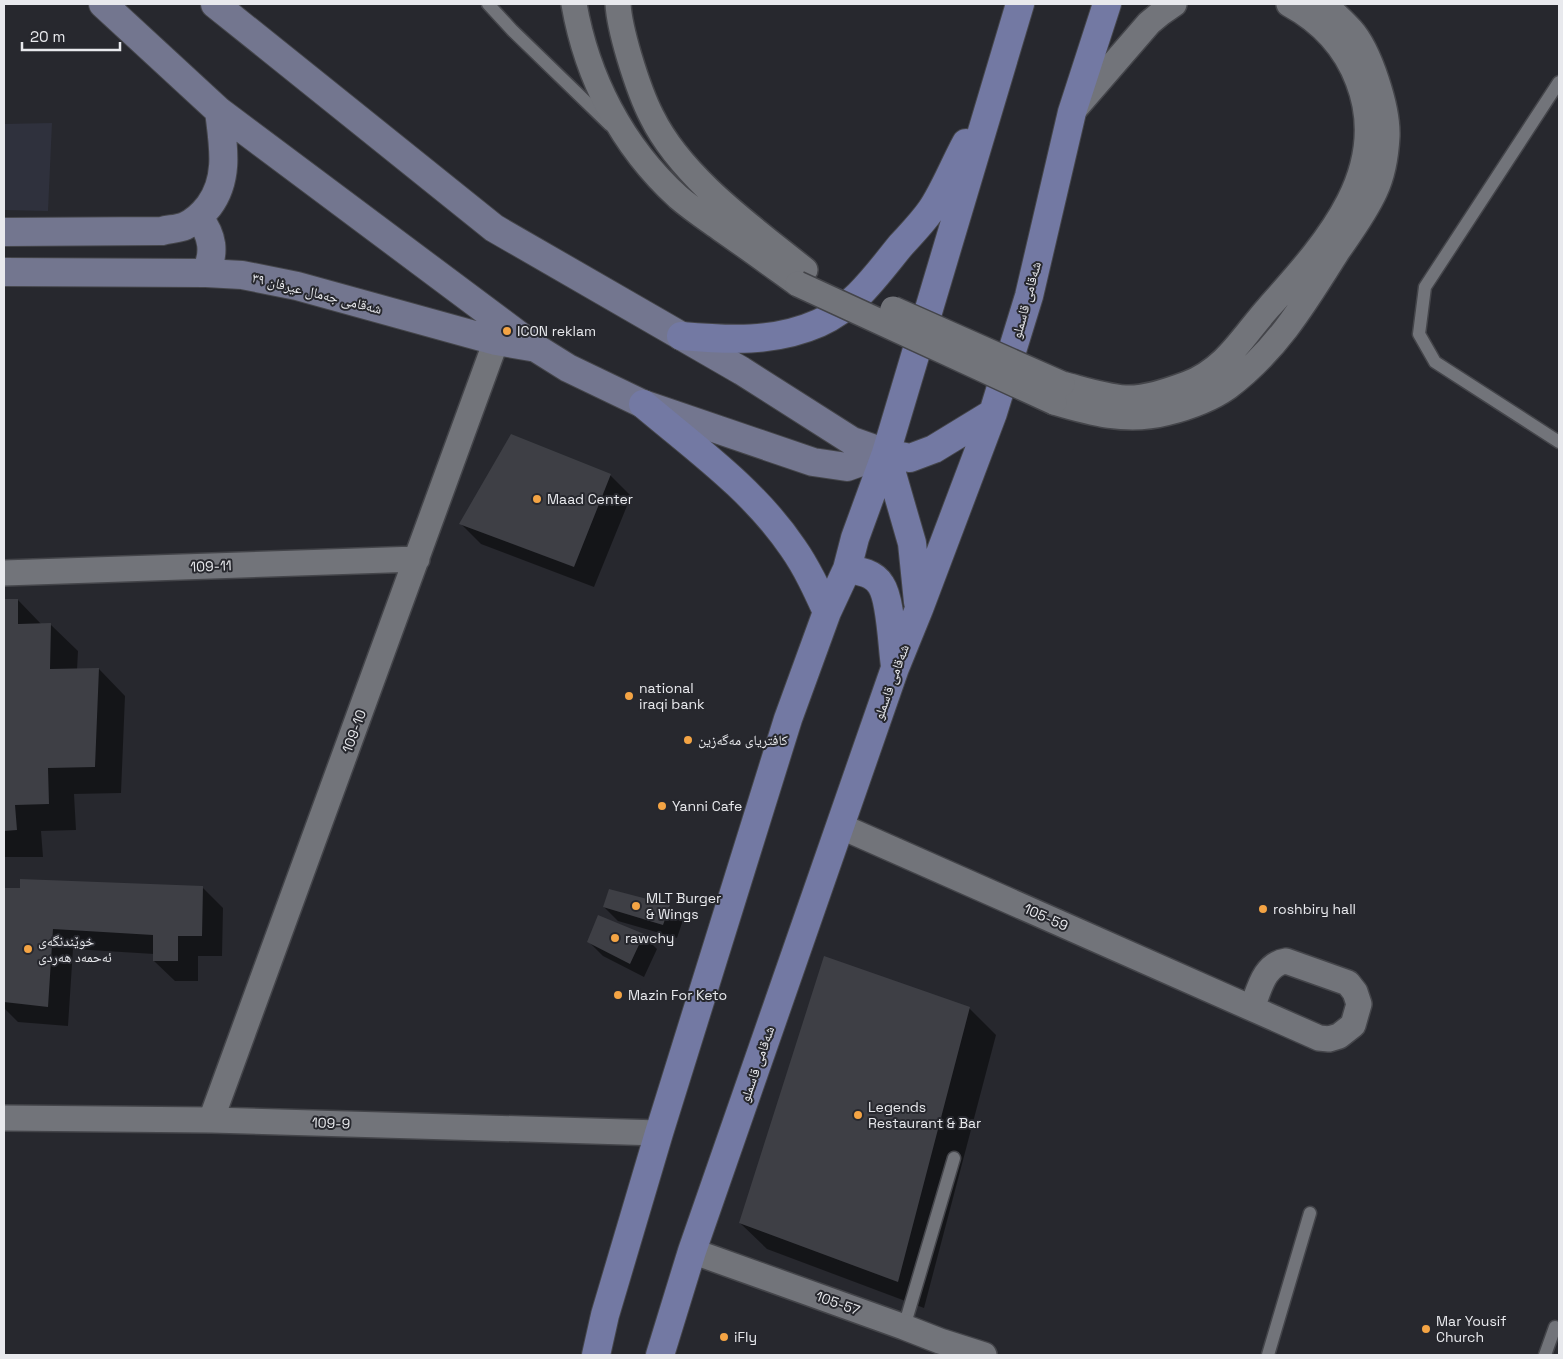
<svg xmlns="http://www.w3.org/2000/svg" width="1563" height="1359" font-family="'Space Grotesk','Noto Naskh Arabic',sans-serif">
<style>
.built{fill:#2f313d}
.shadow{fill:#0007}
.building{fill:#3e3f45}
.lines{fill:none;stroke-linecap:round;stroke-linejoin:round}
.lane-casing{stroke:#44454a;stroke-width:15}
.street-casing{stroke:#44454a;stroke-width:28}
.secondary-casing{stroke:#44454a;stroke-width:30}
.primary-casing{stroke:#44454a;stroke-width:30}
.lane{stroke:#72747a;stroke-width:12}
.street{stroke:#72747a;stroke-width:25}
.secondary{stroke:#73768f;stroke-width:28}
.primary{stroke:#7379a3;stroke-width:28}
.street-bridge-casing{stroke:#44454a;stroke-width:28;stroke-linecap:butt}
.street-bridge{stroke:#72747a;stroke-width:25}
.poi-dot{fill:#f4a444;stroke:#27282e;stroke-width:2}
.labels{text-anchor:middle;dominant-baseline:central;stroke-width:4;stroke-linejoin:round;paint-order:stroke}
.street-label{font-size:14px;fill:#e8e9ed;stroke:#27282e}
.poi-label{font-size:14px;fill:#e8e9ed;stroke:#27282e;text-anchor:start}
</style>
<rect width="100%" height="100%" fill="#27282e"/>
<!-- built -->
<path class="built" d="M52,123L48,211L4,210V124Z"/>
<!-- shadow -->
<path class="shadow" d="M610,475L631,496L594,587L481,544L461,524Z
M4,600H18L42,625H51L78,651L77,670L99,669L125,696L121,793L74,794L76,830L41,831L43,857H4Z
M203,888L223,908L222,956H198V981H175L154,961V954L73,949L68,1026L18,1022L4,1008V889Z
M669,906L683,920L677,938L618,921L604,907Z
M643,935L657,949L644,977L603,956L589,942Z
M969,1008L996,1035L924,1308L767,1249L740,1223Z"/>
<!-- building -->
<path class="building" d="M511,434L611,474L574,567L459,524Z
M4,599H18V624L51,623L50,669L99,668L95,767L48,768L49,804L15,805L17,830L4,831Z
M20,879L203,886L202,936H178V961H153V935L53,929L48,1007L4,1002V888H20Z
M609,889L670,905L663,925L603,907Z
M598,915L644,934L630,964L587,942Z
M824,956L970,1007L898,1282L739,1223Z"/>
<g class="lines">
<defs>
<path id="lane" d="M488,4L512,30L610,125
M1559,82L1425,287L1419,334L1435,362L1559,442
M904,1327L954,1158
M1268,1355L1310,1213
M1545,1355L1555,1327"/>
<path id="street" d="M574,4C587,78 622,146 678,197C692,209 707,219 721,229C747,247 773,266 798,284
M618,4C619,21 624,39 629,56C635,76 642,98 652,117C682,178 753,228 805,270
M1072,112L1149,23L1161,13L1174,4
M1062,384C1082,389 1103,396 1125,398C1145,399 1168,391 1187,384C1226,369 1243,336 1269,307C1324,245 1393,171 1358,81C1345,46 1322,22 1289,4
M1054,402C1091,413 1127,423 1166,413C1186,408 1211,399 1228,387C1277,350 1305,303 1337,252C1350,233 1365,213 1375,191C1383,174 1386,155 1387,136C1388,109 1370,51 1351,30C1343,21 1333,12 1324,4
M4,573L417,559
M840,826L1319,1038L1329,1039L1339,1036L1353,1025L1359,1004L1355,992L1348,983L1286,961C1264,964 1259,990 1252,1008
M4,1118L211,1120L659,1133
M211,1120L496,341
M692,1251L904,1327L940,1341L984,1355"/>
<path id="secondary" d="M103,4L219,111L536,348L568,368L643,404L813,462L847,467L886,453
M215,4L494,228L742,371L852,441L886,453
M199,218C213,236 215,252 206,273
M4,232L162,231C169,229 178,229 185,226C196,221 202,215 209,206C230,178 223,144 219,111
M4,272L206,273L242,275L297,286L496,341L531,347"/>
<path id="primary" d="M681,336C728,340 774,343 819,323C854,308 878,273 901,245C911,234 922,223 931,210C943,193 955,163 966,143
M643,404C695,448 754,490 793,548C807,568 817,590 827,612
M886,453L912,543L918,602
M886,453L910,458L934,449L993,413
M847,569C860,571 874,573 881,585C891,600 892,647 895,666
M596,1355L605,1315L659,1133L788,719L827,612L847,569L855,538L886,453L1020,4
M660,1355L692,1251L895,668L919,609L993,413L1029,296L1072,112L1107,4"/>
</defs>
<!-- lane casing -->
<use href="#lane" class="lane-casing"/>
<!-- street casing -->
<use href="#street" class="street-casing"/>
<!-- secondary casing -->
<use href="#secondary" class="secondary-casing"/>
<!-- primary casing -->
<use href="#primary" class="primary-casing"/>
<!-- lane -->
<use href="#lane" class="lane"/>
<!-- street -->
<use href="#street" class="street"/>
<!-- secondary -->
<use href="#secondary" class="secondary"/>
<!-- primary -->
<use href="#primary" class="primary"/>
<defs>
<path id="street-bridge" d="M798,284L1054,402
M893,309L1062,384"/>
</defs>
<!-- street-bridge casing -->
<use href="#street-bridge" class="street-bridge-casing"/>
<!-- street-bridge -->
<use href="#street-bridge" class="street-bridge"/>
</g>
<!-- markers -->
<g class="poi-dot">
<circle cx="507" cy="331" r="5"/>
<circle cx="537" cy="499" r="5"/>
<circle cx="629" cy="696" r="5"/>
<circle cx="688" cy="740" r="5"/>
<circle cx="662" cy="806" r="5"/>
<circle cx="636" cy="906" r="5"/>
<circle cx="1263" cy="909" r="5"/>
<circle cx="615" cy="938" r="5"/>
<circle cx="28" cy="949" r="5"/>
<circle cx="618" cy="995" r="5"/>
<circle cx="858" cy="1115" r="5"/>
<circle cx="1426" cy="1329" r="5"/>
<circle cx="724" cy="1337" r="5"/>
</g>
<g class="labels">
<!-- street labels -->
<g class="street-label">
<text transform="translate(317 293) rotate(14)">شەقامی جەمال عیرفان ٣٩</text>
<text transform="translate(1026 300) rotate(-75)">شەقامی قاسملو</text>
<text transform="translate(211 566) rotate(-2)">109-11</text>
<text transform="translate(891 682) rotate(-70)">شەقامی قاسملو</text>
<text transform="translate(354 731) rotate(-70)">109-10</text>
<text transform="translate(1046 917) rotate(24)">105-59</text>
<text transform="translate(757 1064) rotate(-71)">شەقامی قاسملو</text>
<text transform="translate(331 1123) rotate(2)">109-9</text>
<text transform="translate(838 1303) rotate(20)">105-57</text>
</g>
<!-- poi labels -->
<g class="poi-label">
<text x="517" y="331">ICON reklam</text>
<text x="547" y="499">Maad Center</text>
<text x="639" y="688">national<tspan x="639" dy="16">iraqi bank</tspan></text>
<text x="698" y="740">کافتریای مەگەزین</text>
<text x="672" y="806">Yanni Cafe</text>
<text x="646" y="898">MLT Burger<tspan x="646" dy="16">&amp; Wings</tspan></text>
<text x="1273" y="909">roshbiry hall</text>
<text x="625" y="938">rawchy</text>
<text x="38" y="941">خوێندنگەی<tspan x="38" dy="16">ئەحمەد هەردی</tspan></text>
<text x="628" y="995">Mazin For Keto</text>
<text x="868" y="1107">Legends<tspan x="868" dy="16">Restaurant &amp; Bar</tspan></text>
<text x="1436" y="1321">Mar Yousif<tspan x="1436" dy="16">Church</tspan></text>
<text x="734" y="1337">iFly</text>
</g>
</g>
<!-- border -->
<rect width="1563" height="1359" fill="none" stroke="#e8e9ed" stroke-width="10"/>
<!-- scale -->
<path d="M22 42v8h98v-8" fill="none" stroke="#e8e9ed" stroke-width="2.5"/>
<text x="30" y="42" font-size="15" fill="#e8e9ed" stroke="#27282e" stroke-width="4" paint-order="stroke">20 m</text>
</svg>
